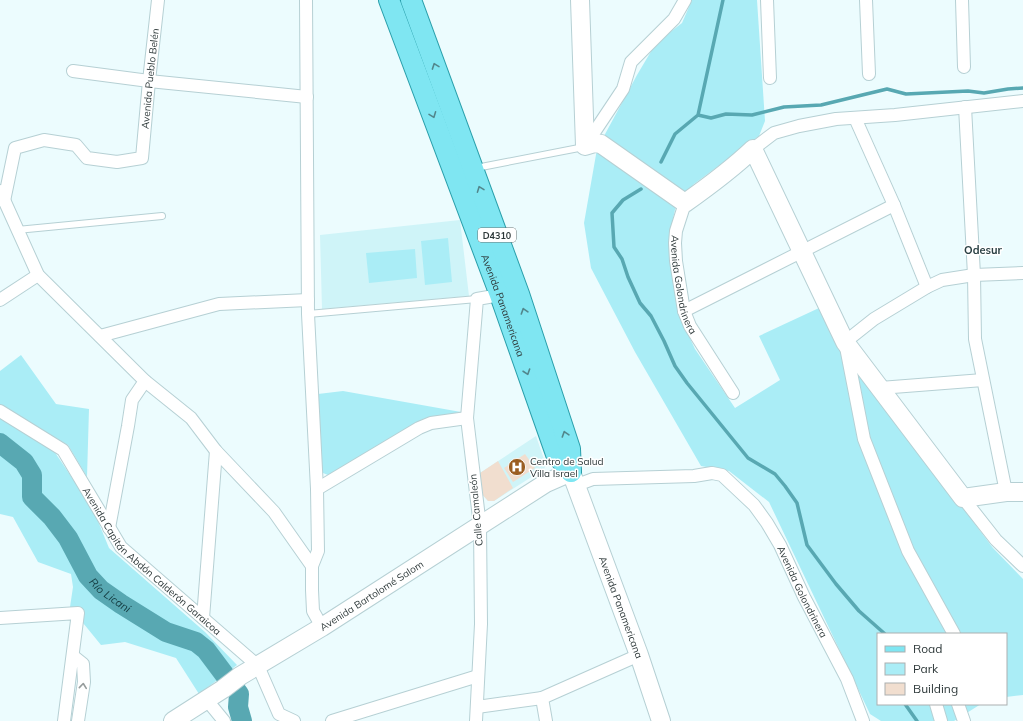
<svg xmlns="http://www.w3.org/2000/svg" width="1023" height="721" font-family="Mulish,sans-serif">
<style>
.built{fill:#cff4f8}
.green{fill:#aaedf6}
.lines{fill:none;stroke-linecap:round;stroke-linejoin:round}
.stream{stroke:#58a8b2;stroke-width:3.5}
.river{stroke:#58a8b2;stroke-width:20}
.building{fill:#f1decf}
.lane-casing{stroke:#b6d0d4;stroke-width:8}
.street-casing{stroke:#b6d0d4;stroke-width:14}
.secondary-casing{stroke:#b6d0d4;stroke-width:20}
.primary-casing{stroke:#2a9fab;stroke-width:22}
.lane{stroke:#fff;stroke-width:6}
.street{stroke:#fff;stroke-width:12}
.secondary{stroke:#fff;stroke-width:18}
.primary{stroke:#7fe6f2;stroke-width:20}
.oneway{stroke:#52868c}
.oneway2{stroke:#969c9c}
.labels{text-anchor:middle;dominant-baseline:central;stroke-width:3;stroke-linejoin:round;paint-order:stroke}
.shield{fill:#fff;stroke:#6c7474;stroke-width:1}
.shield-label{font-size:9px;font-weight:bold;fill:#2d3839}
.street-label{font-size:10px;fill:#2d3839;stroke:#fff}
.poi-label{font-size:10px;fill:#2d3839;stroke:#fff;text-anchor:start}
.neighbourhood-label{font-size:11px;font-weight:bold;fill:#2b4144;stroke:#fff}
.water-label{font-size:11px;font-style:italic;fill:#143b40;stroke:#fff}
</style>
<rect width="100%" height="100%" fill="#ecfcfe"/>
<!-- built -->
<path class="built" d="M460,220L469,296L322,309L320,235Z
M536,436L546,465L544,469L494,501H488L481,493L480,473Z"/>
<!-- green -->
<path class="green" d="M692,0H757L765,121L759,136L694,184L676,205L673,219L670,252L679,315L695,349L735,408L780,380L759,336L819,308L944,483L993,548L1023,579V695L1006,697V634H878V704H981L954,721H881L870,714L769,502L729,471L701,466L635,352L591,268L584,223L597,149L637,75L656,43L682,23Z
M448,238L452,282L425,285L421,241Z
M415,249L417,278L369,283L366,253Z
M21,355L56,404L89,409L87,477L68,445L0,406V371Z
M343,391L461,412L423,419L328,475L323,473L322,468L318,394Z
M0,418L54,451L93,509L109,548L205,632L237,665L199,694L176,658L125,642L101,645L70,607L73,587L71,574L38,562L13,517L0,514Z"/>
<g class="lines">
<!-- stream -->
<path class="stream" d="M698,115L711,118L726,114L752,115L784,107L821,105L887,89L906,94L968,91L984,93L1008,89L1023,88
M661,162L675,134L698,115L723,0
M641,189L623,200L612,213L614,247L622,259L628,277L640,303L651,316L664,341L675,366L687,383L748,458L775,474L785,486L797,503L807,545L836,584L859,611L885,634
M905,704L917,721"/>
<!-- river -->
<path class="river" id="s1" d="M0,443L24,462L32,475V497L52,517L68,538L88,576L101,590L121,604L166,632L196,642L206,650L239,694L238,707L242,721"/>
</g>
<!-- building -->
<path class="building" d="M525,454L535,468L513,482L504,468Z
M498,461L513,488L494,501H488L481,493L480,473Z"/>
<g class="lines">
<defs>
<path id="lane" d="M476,168L584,147
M17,230L162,216
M308,314L477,299"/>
<g id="street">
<path d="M306,0L308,314L317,489L318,551L312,566V590L313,611L322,627"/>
<path d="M767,0L770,78"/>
<path d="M866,0L869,74"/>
<path d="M962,0L964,67"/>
<path d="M73,71L149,81L307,97"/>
<path d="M965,107L974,275L975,339L1006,492"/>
<path d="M855,118L894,205L927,287"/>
<path d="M585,146L623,89L631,62L674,19L685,0"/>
<path d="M753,149L774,133L799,126L836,119L895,115L1023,101"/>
<path d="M0,191L38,275L145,381L191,418L216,451L274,512L312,566"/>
<path id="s2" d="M4,201L15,148L44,140L76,145L87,158L117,162L142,158L149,81L158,0"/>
<path id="s3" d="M685,203L676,231L675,243L676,261L684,311L690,326L733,393"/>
<path d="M0,300L38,275"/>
<path d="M684,311L894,205"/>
<path d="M100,336L219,304L308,300"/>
<path d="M880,388L983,380"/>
<path id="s4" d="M0,411L63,450L121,547L258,666L279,714L294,721"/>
<path id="s5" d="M577,485L593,479L694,476L712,473L722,475L754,505L767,523L780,545L804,597L847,679L863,721"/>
<path d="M317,489L419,428L431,423L467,418"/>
<path d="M963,498L996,540L1023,566"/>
<path d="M109,528L128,426L132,400L145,381"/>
<path d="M0,618L78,613L64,721"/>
<path d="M203,618L216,451"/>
<path d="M954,634L908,551L864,439L845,342L874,319L927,287L942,280L974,275L1023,273"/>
<path d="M73,656L83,664L84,682L78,721"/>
<path d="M542,698L546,721"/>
<path d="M206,699L224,721"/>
<path d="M936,704L941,721"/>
<path d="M958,704L964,721"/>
<path d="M477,707L542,698L639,655"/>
<path d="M332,721L478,676"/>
<path d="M476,721L481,624L480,526L467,418L477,299L500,295"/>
</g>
<g id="secondary">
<path d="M580,0L585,146L595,143L601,144L685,203C709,186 732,169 753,149L845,342L963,498L1006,492H1023"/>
<path id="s6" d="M173,721L223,689L240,676L322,627L546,483L571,472L639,655L661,721"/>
</g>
<g id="primary">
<path id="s7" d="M389,0L500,295L556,454L571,472"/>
<path d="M411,0L519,294L570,449L571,472"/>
</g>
</defs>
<!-- lane casing -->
<use href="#lane" class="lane-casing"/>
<!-- street casing -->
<use href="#street" class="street-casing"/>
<!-- secondary casing -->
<use href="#secondary" class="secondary-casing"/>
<!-- primary casing -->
<use href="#primary" class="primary-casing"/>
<!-- lane -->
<use href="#lane" class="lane"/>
<!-- street -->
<use href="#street" class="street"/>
<!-- secondary -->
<use href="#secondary" class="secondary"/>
<!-- primary -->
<use href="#primary" class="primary"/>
</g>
<!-- one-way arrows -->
<defs><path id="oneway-chevron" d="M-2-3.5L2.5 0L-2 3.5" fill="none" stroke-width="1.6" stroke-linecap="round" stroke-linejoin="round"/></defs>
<g class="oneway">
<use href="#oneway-chevron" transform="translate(435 66) rotate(-110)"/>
<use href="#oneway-chevron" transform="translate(433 115) rotate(69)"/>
<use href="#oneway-chevron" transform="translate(480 189) rotate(-111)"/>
<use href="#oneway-chevron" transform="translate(524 311) rotate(-108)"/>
<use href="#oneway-chevron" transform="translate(527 372) rotate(71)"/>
<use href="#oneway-chevron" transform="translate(565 434) rotate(-108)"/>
</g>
<use class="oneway2" href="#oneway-chevron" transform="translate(83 686) rotate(-84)"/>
<!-- icons -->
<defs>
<symbol id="hospital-disc" viewBox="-11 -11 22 22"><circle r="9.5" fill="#9b5e22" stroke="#fff"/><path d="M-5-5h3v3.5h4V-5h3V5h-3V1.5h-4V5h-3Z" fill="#fff"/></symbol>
</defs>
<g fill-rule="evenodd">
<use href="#hospital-disc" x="507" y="457" width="20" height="20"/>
</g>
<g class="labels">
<!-- shield labels -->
<rect class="shield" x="478" y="228" width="38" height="14" rx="3"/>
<g class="shield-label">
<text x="497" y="235">D4310</text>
</g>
<!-- street labels -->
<g class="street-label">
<text stroke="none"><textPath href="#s2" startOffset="269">Avenida Pueblo Belén</textPath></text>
<text stroke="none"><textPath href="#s3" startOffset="84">Avenida Golondrinera</textPath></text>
<text stroke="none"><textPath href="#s7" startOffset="326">Avenida Panamericana</textPath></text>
<text transform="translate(476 510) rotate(-95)">Calle Camaleón</text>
<text stroke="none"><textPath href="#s4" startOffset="218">Avenida Capitán Abdón Calderón Garaicoa</textPath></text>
<text stroke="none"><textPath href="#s5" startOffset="290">Avenida Golondrinera</textPath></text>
<text stroke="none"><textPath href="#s6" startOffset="235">Avenida Bartolomé Salom</textPath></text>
<text stroke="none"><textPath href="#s6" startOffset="614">Avenida Panamericana</textPath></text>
</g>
<!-- poi labels -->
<g class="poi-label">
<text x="530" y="461">Centro de Salud<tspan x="530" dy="12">Villa Israel</tspan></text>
</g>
<!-- neighbourhood labels -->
<g class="neighbourhood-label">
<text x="983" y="250">Odesur</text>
</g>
<!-- water labels -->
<g class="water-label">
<text stroke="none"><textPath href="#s1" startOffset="195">Río Licani</textPath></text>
</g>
</g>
<!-- legend -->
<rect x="877" y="633" width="130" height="72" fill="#ffffff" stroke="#abafb0"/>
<rect x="885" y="646" width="20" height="6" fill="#7fe6f2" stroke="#abafb0"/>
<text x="913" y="653" font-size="12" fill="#2d3839">Road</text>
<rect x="885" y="663" width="20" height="12" fill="#aaedf6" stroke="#abafb0"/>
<text x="913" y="673" font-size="12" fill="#2d3839">Park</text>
<rect x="885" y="683" width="20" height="12" fill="#f1decf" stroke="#abafb0"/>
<text x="913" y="693" font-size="12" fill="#2d3839">Building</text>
</svg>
